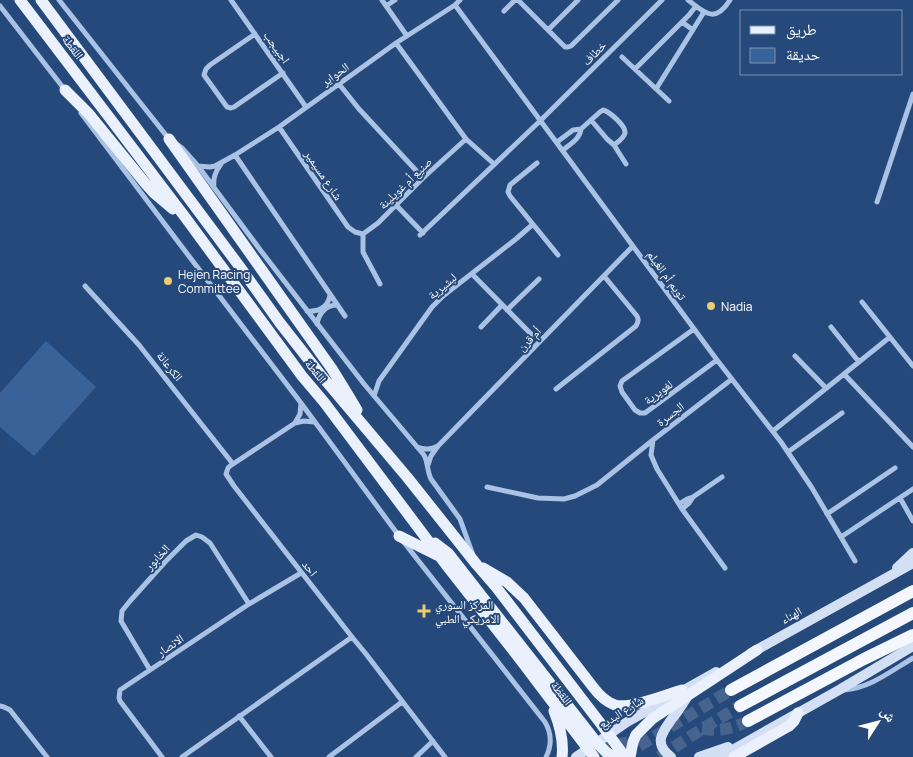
<svg xmlns="http://www.w3.org/2000/svg" width="913" height="757" font-family="Manrope,'Noto Naskh Arabic',sans-serif">
<style>
.green{fill:#396299}
.lines{fill:none;stroke-linecap:round;stroke-linejoin:round}
.trunk-tunnel{stroke:#47648f;stroke-width:12;stroke-dasharray:12 6;stroke-linecap:butt}
.minor{stroke:#aac3e4;stroke-width:5}
.secondary{stroke:#d3e0f4;stroke-width:10}
.primary{stroke:#eaf0fc;stroke-width:11}
.trunk{stroke:#f4f8fe;stroke-width:12}
.poi-dot{fill:#edcc6f;stroke:#26497b;stroke-width:2}
.labels{text-anchor:middle;dominant-baseline:central;stroke-width:4;stroke-linejoin:round;paint-order:stroke}
.street-label{font-size:12px;fill:#fff;stroke:#26497b}
.poi-label{font-size:12px;fill:#fff;stroke:#26497b;text-anchor:start}
</style>
<rect width="100%" height="100%" fill="#26497b"/>
<!-- green -->
<path class="green" d="M46,341L96,387L34,456L0,427V393Z"/>
<g class="lines">
<!-- trunk-tunnel -->
<path class="trunk-tunnel" d="M702,729C719,731 733,729 748,721
M624,755L731,690
M582,757L615,745L643,739
M659,757L702,729L740,706"/>
<!-- minor -->
<path class="minor" d="M59,0L169,139
M231,0L306,107
M382,0L407,36
M518,0L565,47H568L571,46L618,0
M688,0C705,13 715,24 730,0
M455,5L717,360L781,442L812,488L855,561
M0,6L65,90
M386,6L395,0
M504,11L515,0
M682,22L693,30
M548,30L578,0
M255,34L210,65L206,69L204,75L227,107L231,108L234,107L283,73
M396,43L466,139L494,164
M622,57L669,101
M635,69L689,15L696,6
M339,84L359,109L423,178
M656,89L704,12
M81,113L182,247L301,403L399,536L545,722C552,734 552,745 546,757
M279,127L348,227L355,232L363,234L378,223L423,178L466,139
M557,142L573,130L581,129L600,112L603,110C610,112 626,126 625,133C624,138 618,142 614,145L607,139L591,120
M178,145L182,148L198,166L261,251L364,384L424,455C428,462 427,471 431,479L460,519L473,555
M614,145L626,164
M563,150C570,144 580,139 581,129
M235,155L345,316
M537,163L510,185L508,192L510,196L558,255
M198,166L210,167L215,166L235,155L279,127L396,43L455,5L460,0
M214,188C213,178 215,172 221,164
M877,202L913,94
M396,205L423,233
M363,234V252L380,284
M420,235L541,120L662,0
M472,274L532,335
M85,286L139,345L233,464
M862,302L913,366
M507,310L539,279
M307,311C319,312 328,307 330,295
M317,324C319,313 326,305 337,305
M481,327L502,305
M831,327L859,362
M694,329L622,381L620,386L622,392L635,410L640,413H645L717,360
M795,356L826,388
M844,374L913,447
M556,389L636,326C638,322 639,320 637,316L604,276
M374,396L379,381L432,307L443,296L516,239L532,225
M314,422L304,421L295,423L230,466L228,468L226,474L234,486L352,637L366,654L445,757
M295,423L300,414L301,403
M773,431L890,337
M417,447C425,450 431,450 438,446
M788,452L842,413
M428,465L431,456L438,446L633,246
M487,487L538,498L564,499L575,496L597,485L653,440
M900,498L913,521
M679,504L687,499L693,497
M682,509L689,503L693,497L722,477
M827,514L895,468
M841,537L913,489
M725,568L682,509L657,469L651,455L653,440L732,379
M150,670L121,621L122,611L130,601L165,562L186,541L196,535L202,537L210,543L249,604
M844,690C870,688 891,671 913,658
M0,706L4,707L10,710L47,757
M239,716L271,757
M162,757L120,701L119,698L120,690L249,604L301,573
M182,757L352,637
M329,757L402,702
M416,757L433,741"/>
<!-- secondary -->
<path class="secondary" d="M897,568L913,553
M751,653L913,563
M576,757L627,722L716,672
M671,757C654,744 661,734 671,720C677,713 682,705 687,697
M699,757L728,747
M720,757L839,690L913,646"/>
<!-- primary -->
<path class="primary" d="M20,0L185,217L302,376L324,402L447,566L523,663L594,757
M41,0L240,267L280,323L320,374L407,477L477,565L496,587L601,724L625,757
M65,90L89,114L145,183L154,193L173,209
M169,139L332,369L348,395L357,410
M399,536L437,555
M435,543L448,553L597,743L606,752L614,757
M483,568L507,582L524,598L593,687C599,695 606,702 615,705C631,709 665,695 682,690
M554,711C560,726 564,741 562,757
M630,757L633,742L636,735L652,719L757,650
M734,757L789,726L794,721L798,713"/>
<!-- trunk -->
<path class="trunk" d="M731,690L913,591
M740,706L913,613
M748,721L864,659L913,635"/>
</g>
<!-- markers -->
<g class="poi-dot">
<circle cx="168" cy="281" r="5"/>
<circle cx="711" cy="306" r="5"/>
<path d="M421.5 603.5h5v5h5v5h-5v5h-5v-5h-5v-5h5z"/>
</g>
<g class="labels">
<!-- street labels -->
<g class="street-label">
<text transform="translate(73 47) rotate(53)">اللقطة</text>
<text transform="translate(277 47) rotate(55)">اجبيجب</text>
<text transform="translate(594 53) rotate(-45)">خطاف</text>
<text transform="translate(335 74) rotate(-35)">الحواير</text>
<text transform="translate(324 175) rotate(56)">شارع مسيمير</text>
<text transform="translate(405 183) rotate(-44)">صنيع أم غويلينة</text>
<text transform="translate(667 275) rotate(54)">تويم أم الغيلم</text>
<text transform="translate(442 286) rotate(-40)">لبشيرية</text>
<text transform="translate(529 339) rotate(-45)">أم قرن</text>
<text transform="translate(170 366) rotate(52)">الكرعانة</text>
<text transform="translate(316 371) rotate(51)">اللقطة</text>
<text transform="translate(658 392) rotate(-36)">لغويرية</text>
<text transform="translate(670 414) rotate(-38)">الجسرة</text>
<text transform="translate(157 557) rotate(-47)">الخابور</text>
<text transform="translate(310 568) rotate(52)">احد</text>
<text transform="translate(791 615) rotate(-29)">الهناء</text>
<text transform="translate(170 645) rotate(-34)">الانصار</text>
<text transform="translate(562 693) rotate(53)">اللقطة</text>
<text transform="translate(621 712) rotate(-32)">شارع البديع</text>
</g>
<!-- poi labels -->
<g class="poi-label">
<text x="178" y="274">Hejen Racing<tspan x="178" dy="14">Committee</tspan></text>
<text x="721" y="306">Nadia</text>
<text x="435" y="604">المركز السوري<tspan x="435" dy="14">الامريكي الطبي</tspan></text>
</g>
</g>
<!-- legend -->
<rect x="740" y="10" width="162" height="65" fill="#26497b" stroke="#7d92b0"/>
<rect x="750" y="26" width="25" height="8" fill="#eaf0fc" stroke="#7d92b0"/>
<text x="786" y="35" font-size="15" fill="#ffffff">طريق</text>
<rect x="750" y="48" width="25" height="15" fill="#396299" stroke="#7d92b0"/>
<text x="786" y="60" font-size="15" fill="#ffffff">حديقة</text>
<!-- north arrow -->
<g transform="translate(878 722) rotate(54)" stroke="#26497b" stroke-width="4" paint-order="stroke">
<path d="M0-4L9 19L0 12L-9 19Z" fill="#ffffff"/>
<text y="-8" font-size="14" font-weight="bold" text-anchor="middle" fill="#ffffff">ش</text>
</g>
</svg>
